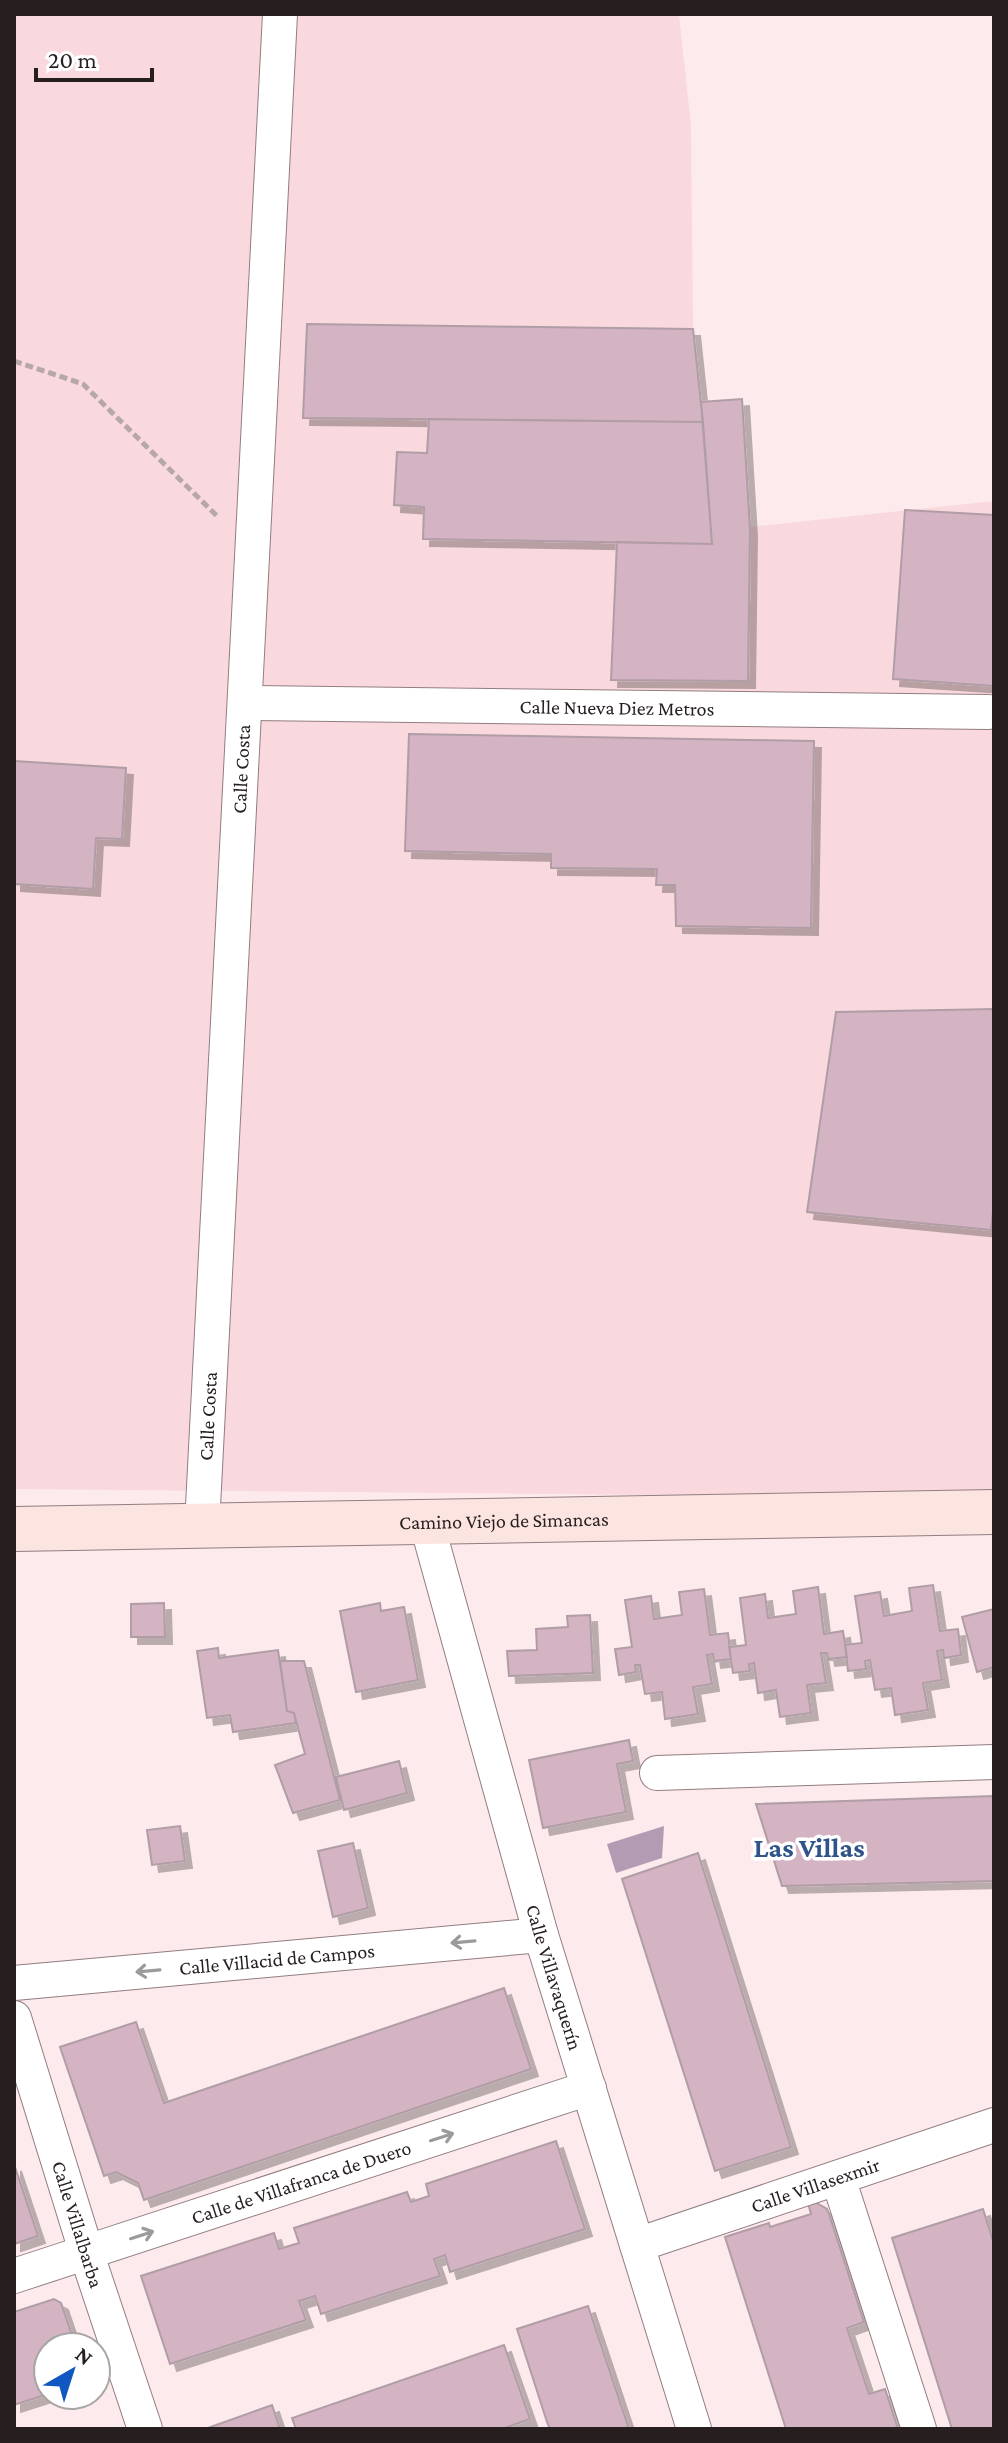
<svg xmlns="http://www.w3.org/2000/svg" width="1008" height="2443" font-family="'Crimson Pro',serif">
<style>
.built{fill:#f9d9dd}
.water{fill:#b39bb3}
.building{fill:#d4b3c3;stroke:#b09da6;stroke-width:2;filter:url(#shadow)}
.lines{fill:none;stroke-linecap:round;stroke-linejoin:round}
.street-casing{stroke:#927d80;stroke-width:36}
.secondary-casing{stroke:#927d80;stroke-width:46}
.path{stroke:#b6a7a9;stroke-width:5;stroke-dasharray:8 4;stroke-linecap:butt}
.street{stroke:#fff;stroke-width:34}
.secondary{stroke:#fce4e0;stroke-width:44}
.oneway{stroke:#9d9a9a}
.labels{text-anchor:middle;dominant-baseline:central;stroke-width:7;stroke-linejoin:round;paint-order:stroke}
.street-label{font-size:20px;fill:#261e1f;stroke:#fff}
.district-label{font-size:28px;font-weight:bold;fill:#30538a;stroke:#fff}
</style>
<defs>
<filter id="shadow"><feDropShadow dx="7" dy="7" stdDeviation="0" flood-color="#0004"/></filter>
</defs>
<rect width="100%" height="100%" fill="#fdeaec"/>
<!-- built -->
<path class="built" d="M14,14H679L691,126L693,329L701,402L742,399L751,527L994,501V1498L14,1489Z"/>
<!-- water -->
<path class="water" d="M664,1826L662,1858L616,1873L607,1844Z"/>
<!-- building -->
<path class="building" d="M307,324L693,329L703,422L303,418Z
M742,399L750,529L748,681L611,680L617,542L712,544L701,402Z
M429,419L703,422L712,544L423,539L424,507L394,505L397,452L427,453Z
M905,510L994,515V686L893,679Z
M409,734L814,741L811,928L676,926L675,885H656L657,869L551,868V854L405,851Z
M14,761L126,768L122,839L96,838L93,889L14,884Z
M994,1009V1202L991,1230L807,1212L836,1012Z
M933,1585L940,1631L958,1629L961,1655L944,1658L943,1650L937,1651L942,1680L923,1683L928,1710L895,1715L891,1688L875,1690L870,1660L865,1661L866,1669L848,1671L845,1645L862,1643L855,1596L880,1592L884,1616L912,1611L909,1588Z
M818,1587L824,1634L843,1631L847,1657L828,1659L827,1653H821L826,1683L807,1685L811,1713L780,1717L776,1690L758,1693L754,1663L749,1664L750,1671L733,1673L729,1647L746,1645L740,1598L765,1594L768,1618L796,1614L793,1591Z
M704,1589L710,1635L728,1633L731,1659L714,1661L713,1654L707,1655L712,1684L693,1687L698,1714L665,1719L662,1692L645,1694L640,1665H635L636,1672L619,1675L615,1649L632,1647L625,1600L651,1596L654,1619L682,1615L679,1592Z
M164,1603L165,1637H131V1604Z
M380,1603L381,1611L404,1607L418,1680L356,1692L340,1611Z
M994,1609V1667L977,1672L962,1617Z
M590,1615L593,1673L509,1676L507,1651L537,1650L536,1629L568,1627L567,1616Z
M218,1648L219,1658L278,1650L287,1711L294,1713L296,1723L233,1732L230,1715L207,1718L197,1651Z
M280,1661H304L340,1800L293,1813L275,1765L305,1754L294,1713L287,1711Z
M629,1740L633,1761L617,1764L626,1812L543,1828L529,1760Z
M399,1761L407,1793L344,1810L336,1777Z
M994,1796V1881L782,1886L756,1804Z
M180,1826L185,1861L152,1865L147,1830Z
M353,1843L368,1908L333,1917L318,1851Z
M698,1853L791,2147L715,2171L622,1879Z
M504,1988L531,2069L144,2200L138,2183L116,2172L104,2176L60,2047L136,2022L164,2103Z
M556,2141L585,2229L450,2272L445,2255L434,2259L440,2276L321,2314L315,2296L299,2301L306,2320L170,2364L141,2276L274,2233L279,2249L299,2243L294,2228L407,2192L411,2202L429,2196L426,2184Z
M14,2164L38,2236L14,2244Z
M815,2202L827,2209L829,2214L864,2322L847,2328L869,2394L885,2389L898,2429H786L725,2237L769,2223L770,2227L811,2214L808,2203Z
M983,2209L994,2244V2429H952L892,2238Z
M54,2299L61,2303L76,2347H48V2394L14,2405V2312Z
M588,2306L629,2429H550L547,2422L517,2329Z
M504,2345L530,2419L502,2429H296L292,2418Z
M272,2405L280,2429H205Z"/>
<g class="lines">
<defs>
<g id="street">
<path id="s1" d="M245,703L988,712"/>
<path id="s2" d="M426,1521L541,1935L694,2429"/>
<path id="s3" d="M202,1526L280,14"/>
<path d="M657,1773L994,1762"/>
<path id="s4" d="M14,1983L541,1935"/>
<path id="s5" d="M14,2018L91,2267L145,2429"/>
<path d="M838,2178L919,2429"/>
<path id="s6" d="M637,2245L994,2125"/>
<path id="s7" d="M14,2276L589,2088"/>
</g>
<g id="secondary">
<path id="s8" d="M14,1529L994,1512"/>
</g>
</defs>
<!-- street casing -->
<use href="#street" class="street-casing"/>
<!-- secondary casing -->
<use href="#secondary" class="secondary-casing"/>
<!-- path -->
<path class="path" d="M14,361L83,384L219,518"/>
<!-- street -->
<use href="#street" class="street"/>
<!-- secondary -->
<use href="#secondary" class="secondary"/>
</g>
<!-- one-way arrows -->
<defs><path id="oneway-shaft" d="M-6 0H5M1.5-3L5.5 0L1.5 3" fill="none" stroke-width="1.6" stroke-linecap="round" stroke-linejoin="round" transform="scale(2)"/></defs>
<g class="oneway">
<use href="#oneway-shaft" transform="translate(463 1942) rotate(175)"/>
<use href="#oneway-shaft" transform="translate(148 1971) rotate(175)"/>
<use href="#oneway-shaft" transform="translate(442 2137) rotate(-18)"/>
<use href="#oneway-shaft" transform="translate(142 2235) rotate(-18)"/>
</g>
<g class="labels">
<!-- street labels -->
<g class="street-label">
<text stroke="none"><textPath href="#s1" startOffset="372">Calle Nueva Diez Metros</textPath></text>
<text stroke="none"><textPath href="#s3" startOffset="758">Calle Costa</textPath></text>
<text stroke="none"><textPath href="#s3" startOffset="110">Calle Costa</textPath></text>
<text stroke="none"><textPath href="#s8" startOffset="490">Camino Viejo de Simancas</textPath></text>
<text stroke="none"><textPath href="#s4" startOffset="264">Calle Villacid de Campos</textPath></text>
<text stroke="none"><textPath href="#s2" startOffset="474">Calle Villavaquerín</textPath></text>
<text stroke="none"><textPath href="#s7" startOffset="302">Calle de Villafranca de Duero</textPath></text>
<text stroke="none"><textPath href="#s6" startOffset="188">Calle Villasexmir</textPath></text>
<text stroke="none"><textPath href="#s5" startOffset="216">Calle Villalbarba</textPath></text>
</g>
<!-- district labels -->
<g class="district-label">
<text x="809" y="1847">Las Villas</text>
</g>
</g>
<!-- border -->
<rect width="1008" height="2443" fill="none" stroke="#261e1f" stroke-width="32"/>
<!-- north arrow -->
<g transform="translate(72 2371) rotate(39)"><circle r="38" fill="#ffffff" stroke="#a8a5a5" stroke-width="2"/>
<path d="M0-6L14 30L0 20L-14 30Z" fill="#1057c2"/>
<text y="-12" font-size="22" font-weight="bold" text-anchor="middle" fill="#261e1f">N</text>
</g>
<!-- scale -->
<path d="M36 68v12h116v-12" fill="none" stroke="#261e1f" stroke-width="4"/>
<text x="48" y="68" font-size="24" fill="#261e1f" stroke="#ffffff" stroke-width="6" paint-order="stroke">20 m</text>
</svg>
